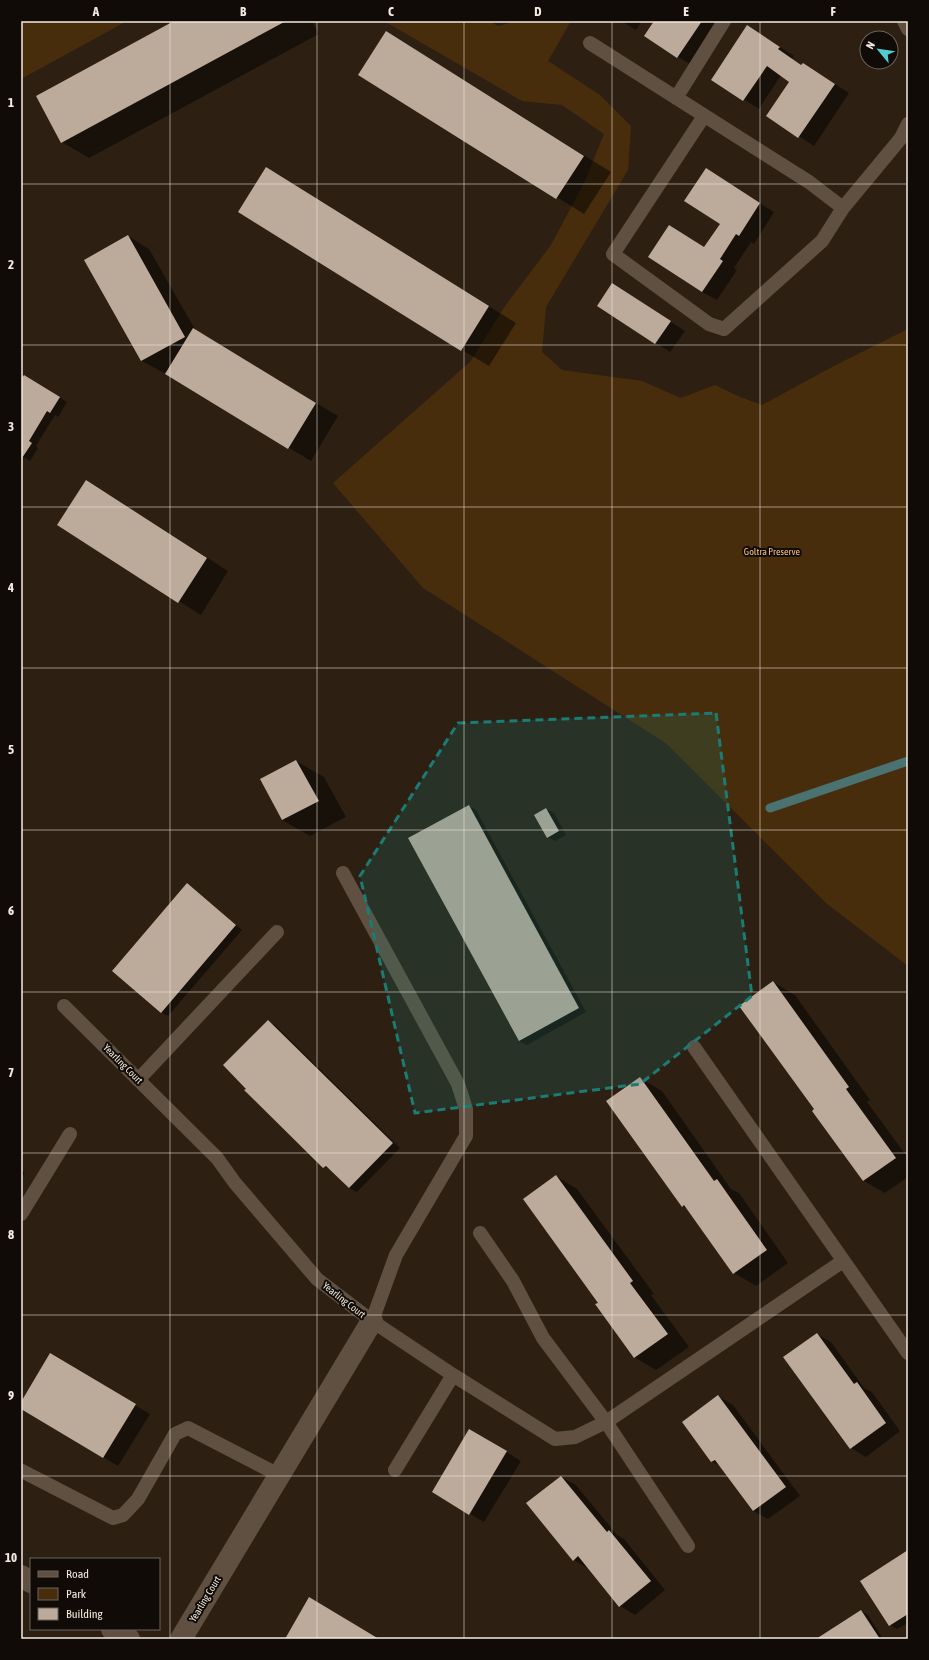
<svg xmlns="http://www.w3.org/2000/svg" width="929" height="1660" font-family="'Asap Condensed',sans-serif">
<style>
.green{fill:#482d0c}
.shadow{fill:#0007}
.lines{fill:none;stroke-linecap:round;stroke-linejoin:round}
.stream{stroke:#497270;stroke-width:9}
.building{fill:#bcab9b}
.lane{stroke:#5f5041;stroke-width:14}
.street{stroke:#5f5041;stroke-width:22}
.marked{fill:#1a7c74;fill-opacity:0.2;stroke:#1a7c74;stroke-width:3;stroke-dasharray:8 5;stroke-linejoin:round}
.grid{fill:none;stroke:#f3eae1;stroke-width:1;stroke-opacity:0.55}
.labels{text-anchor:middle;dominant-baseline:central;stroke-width:4;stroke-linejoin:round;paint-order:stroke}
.park-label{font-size:10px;fill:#fbc184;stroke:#100b06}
.street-label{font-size:10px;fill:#f3eae1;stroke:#100b06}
.neatline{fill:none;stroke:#f3eae1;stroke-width:1.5}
.grid-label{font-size:13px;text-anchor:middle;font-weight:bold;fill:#f3eae1}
</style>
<rect width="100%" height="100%" fill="#2d2013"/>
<!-- green -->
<path class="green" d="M21,21H127L21,79Z
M384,21H489L498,26L516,21H571L548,61L600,95L631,126L628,170L546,307L542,352L562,370L642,381L681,398L715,385L740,397L762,405L834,366L908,329V966L826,903L667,744L423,588L333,483L470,362L505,306L551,245L585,181L604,134L562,105L522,101Z"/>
<!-- shadow -->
<path class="shadow" d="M176,21H312L319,34L89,158L62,142Z
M621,21H642L636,30Z
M655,21H722L693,66L645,36Z
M747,26L794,56L792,59L802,66L818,73L849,93L814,146L768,116L791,81L781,75L759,109L712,79Z
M386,33L611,172L584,214L360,74Z
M267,169L516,323L489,366L462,350Z
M706,169L774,212L754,244L751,242L734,268L737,270L717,300L702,292L721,224Z
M128,236L149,249L196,331L338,416L311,461L166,374L168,371L164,373L142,361L85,260Z
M612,284L685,331L670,352L598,305Z
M31,380L67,402L58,417L55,415L36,446L38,448L30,461L21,456V381Z
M108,494L228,571L201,615L58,525Z
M296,761L324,777L346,817L310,836L282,820Z
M469,806L476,810L586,1012L527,1045L519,1041Z
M546,809L554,813L566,835L555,841L547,837Z
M187,884L194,889L242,930L168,1016L161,1012Z
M773,982L795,995L870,1100L867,1102L908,1158V1177L885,1193L864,1181L814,1111L815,1110Z
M268,1021L275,1025L400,1148L357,1192L349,1188L332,1170L324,1167Z
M640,1078L662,1091L731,1189L739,1193L788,1263L756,1286L734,1273L689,1210L683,1206Z
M21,1170L25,1173L21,1179Z
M556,1176L577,1189L654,1294L651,1295L689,1347L656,1370L634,1357L600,1304Z
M817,1334L831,1342L864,1388L872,1392L900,1431L866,1457L851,1448Z
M50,1355L150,1414L118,1466L21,1408V1404Z
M718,1396L733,1405L800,1496L768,1519L753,1511L722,1467L711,1461Z
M484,1438L521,1461L484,1522L470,1514Z
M561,1477L576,1485L617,1535L624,1539L665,1590L635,1615L620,1606L589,1569L574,1560L528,1504Z
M908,1551V1623L897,1629L890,1625Z
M861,1611L868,1615L883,1639H818Z"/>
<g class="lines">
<!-- stream -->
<path class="stream" d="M770,808L908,761"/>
</g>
<!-- building -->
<path class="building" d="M174,21H286L61,143L36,96Z
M654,21H702L677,58L644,36Z
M747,25L780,47L778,49L801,65L803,63L835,84L798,138L766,116L789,82L767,66L743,101L711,80Z
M386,31L584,156L556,199L358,75Z
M266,167L489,306L461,351L238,212Z
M706,168L760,203L739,236L736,234L720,259L723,261L702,292L648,257L669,225L704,247L720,224L684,201Z
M128,235L185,337L141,361L84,260Z
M612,283L671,321L655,344L597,306Z
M193,328L316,403L288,449L165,374Z
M24,375L60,397L50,413L47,411L29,441L32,443L22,458L21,457V379Z
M86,480L207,558L178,603L57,525Z
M296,760L319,801L282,820L260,779Z
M469,805L579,1008L519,1041L408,838Z
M546,808L559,831L547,838L534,815Z
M187,883L236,925L161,1013L112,971Z
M773,981L849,1087L846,1089L896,1158L863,1181L812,1111L814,1109L739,1006Z
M268,1020L393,1143L349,1188L326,1166L323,1168L244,1090L246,1089L223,1065Z
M640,1077L714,1181L717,1179L767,1250L733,1274L684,1205L682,1207L606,1101Z
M556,1175L633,1281L630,1283L668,1334L634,1358L595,1304L598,1303L523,1199Z
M817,1333L854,1384L857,1382L886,1423L850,1449L783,1357Z
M50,1353L136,1404L103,1458L21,1409V1402Z
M718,1395L786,1487L753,1511L715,1460L711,1462L682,1422Z
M469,1429L507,1451L469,1515L432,1492Z
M561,1476L607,1532L609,1530L651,1581L619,1607L578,1556L573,1561L526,1503Z
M908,1550V1614L889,1626L860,1581Z
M309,1597L379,1639H285Z
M861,1610L880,1639H816Z"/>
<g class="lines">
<!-- lane -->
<path class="lane" d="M904,21L908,29
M590,43L809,182L843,208L901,138L908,124
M676,98L724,21
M704,116L613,254L709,324L724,329L822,241L843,208
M343,873L458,1084L466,1109V1136L396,1255L372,1321
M64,1006L217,1158L235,1183L317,1279L372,1321L453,1375L555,1439L575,1437L606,1422L843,1261
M694,1047L908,1353
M138,1080L277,932
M21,1214L70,1134
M480,1233L513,1281L543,1338L606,1422L688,1546
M395,1470L453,1375
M22,1471L113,1518L123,1515L138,1499L175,1434L188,1428L279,1475"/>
<!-- street -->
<path class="street" d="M21,1576L31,1582
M112,1629L129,1639
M181,1639L372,1321"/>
</g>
<!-- marked area -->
<path class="marked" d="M716,713L752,996L640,1084L415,1113L360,876L458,723Z"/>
<!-- grid -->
<path class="grid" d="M170,21V1639M317,21V1639M464,21V1639M612,21V1639M760,21V1639M21,184H908M21,345H908M21,507H908M21,668H908M21,830H908M21,992H908M21,1153H908M21,1315H908M21,1476H908"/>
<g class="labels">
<!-- park labels -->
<g class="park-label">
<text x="772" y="551">Goltra Preserve</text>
</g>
<!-- street labels -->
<g class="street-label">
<text transform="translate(123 1064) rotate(45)">Yearling Court</text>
<text transform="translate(344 1300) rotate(38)">Yearling Court</text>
<text transform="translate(205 1599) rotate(-59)">Yearling Court</text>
</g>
</g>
<!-- border -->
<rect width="929" height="1660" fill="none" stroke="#100b06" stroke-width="44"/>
<!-- legend -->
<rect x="30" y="1558" width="130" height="72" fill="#100b06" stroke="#6b645e"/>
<rect x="38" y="1571" width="20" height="6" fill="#5f5041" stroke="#6b645e"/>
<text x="66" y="1578" font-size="12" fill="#f3eae1">Road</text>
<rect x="38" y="1588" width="20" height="12" fill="#482d0c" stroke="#6b645e"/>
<text x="66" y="1598" font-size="12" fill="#f3eae1">Park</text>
<rect x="38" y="1608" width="20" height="12" fill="#bcab9b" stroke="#6b645e"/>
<text x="66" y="1618" font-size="12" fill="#f3eae1">Building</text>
<!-- north arrow -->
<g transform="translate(879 50) rotate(299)"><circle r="19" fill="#100b06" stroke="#6b645e"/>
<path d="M0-3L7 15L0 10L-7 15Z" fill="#52ccd1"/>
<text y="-6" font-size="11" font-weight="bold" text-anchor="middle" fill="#f3eae1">N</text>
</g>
<rect x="22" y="22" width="885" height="1616" class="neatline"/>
<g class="grid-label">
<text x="96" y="16">A</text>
<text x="243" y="16">B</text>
<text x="391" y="16">C</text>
<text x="538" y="16">D</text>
<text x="686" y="16">E</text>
<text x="833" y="16">F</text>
<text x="11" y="107">1</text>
<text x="11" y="269">2</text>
<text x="11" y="431">3</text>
<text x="11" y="592">4</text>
<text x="11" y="754">5</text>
<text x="11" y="915">6</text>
<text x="11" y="1077">7</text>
<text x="11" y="1239">8</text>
<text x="11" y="1400">9</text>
<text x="11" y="1562">10</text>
</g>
</svg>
